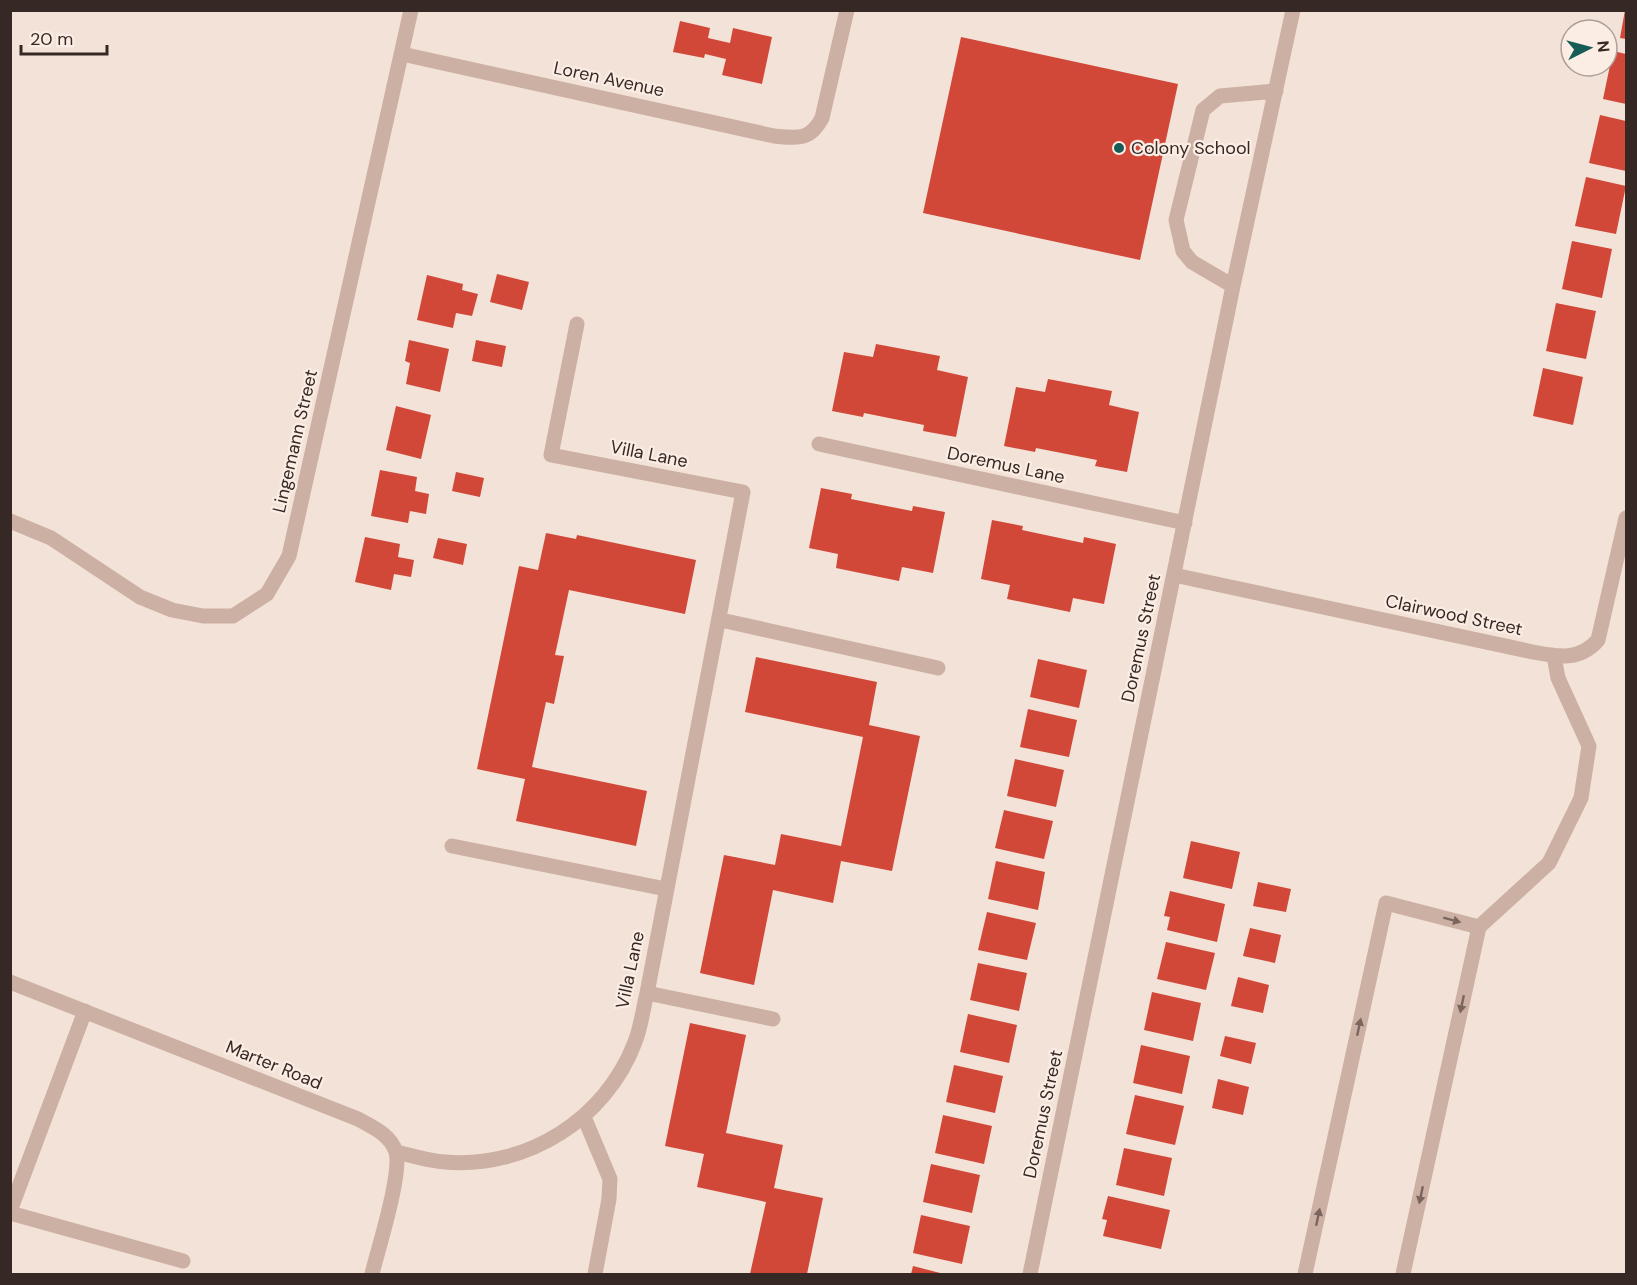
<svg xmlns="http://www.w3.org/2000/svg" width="1637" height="1285" font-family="'DM Sans',sans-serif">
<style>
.building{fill:#d14838}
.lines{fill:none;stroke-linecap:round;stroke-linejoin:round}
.minor{stroke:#ccb0a3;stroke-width:15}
.oneway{fill:#7a665e}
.poi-dot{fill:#175b57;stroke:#fbede4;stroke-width:2}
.labels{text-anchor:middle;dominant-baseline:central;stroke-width:4.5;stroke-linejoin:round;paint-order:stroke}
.street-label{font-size:18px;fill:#362925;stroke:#fbede4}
.poi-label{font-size:18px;fill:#362925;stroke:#fbede4;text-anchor:start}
</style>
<rect width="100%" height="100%" fill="#f3e2d8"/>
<!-- building -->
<path class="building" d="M1625,10H1626V39L1620,38Z
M680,21L710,28L708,38L730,43L733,28L772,37L762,84L722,75L726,59L705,54L704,58L673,52Z
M961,37L1178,84L1140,260L923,213Z
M1613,51L1626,54V104L1603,99Z
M1600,115L1626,121V171L1589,163Z
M1586,177L1626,186L1616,234L1575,226Z
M1572,241L1612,249L1602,298L1562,289Z
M497,274L529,282L522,310L490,302Z
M427,275L463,284L462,290L478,294L472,316L456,313L453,328L417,320Z
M1556,303L1596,311L1586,359L1546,351Z
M409,340L449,349L440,392L406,384L410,363L405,361Z
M476,340L506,346L502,367L472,361Z
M876,344L940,356L937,370L968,377L956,437L923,431L924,425L864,413L863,417L832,411L844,352L873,357Z
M1543,368L1583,377L1573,425L1533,416Z
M1048,379L1112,391L1109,405L1139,412L1127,472L1095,466L1097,460L1036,448L1035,452L1004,446L1016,387L1045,392Z
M396,406L431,415L421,459L386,450Z
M380,470L417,477L415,491L429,494L426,514L410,511L408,523L371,516Z
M456,472L484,478L480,497L452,491Z
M821,488L852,494L851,499L912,511L913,506L945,512L933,573L902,567L899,581L836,568L838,554L809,548Z
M992,520L1023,526L1022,530L1083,543L1084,537L1116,544L1104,604L1073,598L1070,612L1007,599L1010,585L981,579Z
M546,533L576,539L577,535L696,560L685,614L569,590L555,655L564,656L554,704L546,702L532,767L647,791L636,846L516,821L525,779L477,769L519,566L538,570Z
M365,537L400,544L398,557L414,560L411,577L394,574L391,590L355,582Z
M438,538L467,544L463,565L433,558Z
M756,657L877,682L869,725L920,736L892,871L841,861L833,903L773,890L754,985L700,973L724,855L775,865L781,834L841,846L863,737L745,712Z
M1038,659L1087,670L1079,708L1030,697Z
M1028,709L1077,720L1069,757L1020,747Z
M1015,759L1064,770L1056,807L1007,796Z
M1004,810L1053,821L1044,859L995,848Z
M1191,841L1240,852L1232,889L1183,878Z
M996,861L1045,872L1038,910L988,899Z
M1258,882L1291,889L1286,912L1253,906Z
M1170,891L1225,904L1217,942L1167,930L1170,917L1164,916Z
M987,912L1036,923L1027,960L978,950Z
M1250,928L1281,935L1275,963L1243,956Z
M1166,942L1215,953L1206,990L1157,979Z
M978,963L1027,973L1019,1011L970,1000Z
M1238,977L1269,985L1263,1013L1231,1006Z
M1152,992L1201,1003L1193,1041L1144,1030Z
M968,1014L1017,1025L1009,1063L960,1052Z
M690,1023L746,1035L726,1133L783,1145L774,1188L823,1198L807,1274H750L766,1202L697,1187L704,1154L665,1146Z
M1225,1036L1256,1043L1251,1064L1220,1056Z
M1141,1045L1190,1056L1182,1094L1133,1083Z
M954,1065L1003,1076L995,1113L946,1102Z
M1218,1079L1249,1087L1243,1115L1212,1108Z
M1135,1095L1184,1106L1175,1145L1126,1134Z
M943,1115L992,1126L984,1164L935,1153Z
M1124,1148L1172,1158L1164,1196L1116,1185Z
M931,1164L980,1175L972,1213L923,1202Z
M1108,1196L1170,1210L1161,1249L1103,1236L1107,1220L1102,1219Z
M921,1215L970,1226L962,1264L913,1253Z
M913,1266L944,1274H911Z"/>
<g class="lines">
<!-- minor -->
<path class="minor" d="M402,54L774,136C798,138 810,141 822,118L847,10
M1233,286L1192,262L1183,251L1176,220L1203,110L1220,96L1276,91
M819,444L1185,523
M10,521L51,538L140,597L172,610L203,616H233L267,594L289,556L411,10
M1174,575L1533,652C1558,657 1580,661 1598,640L1626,518
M721,620L938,668
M452,846L666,889
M10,982L358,1119C372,1127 390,1134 396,1152C402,1174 378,1249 372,1274
M647,993L773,1019
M584,1117L610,1179L609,1199L595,1274
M396,1152C411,1155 428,1161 445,1162C527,1169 606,1119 635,1042C641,1027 643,1009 647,993L743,492L551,455L577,324
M10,1211L85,1011
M10,1213L183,1261
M1030,1274L1233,286L1293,10
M1305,1274L1386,903L1479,927
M1403,1274L1479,927L1549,863L1581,798L1589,746L1558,678L1554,656"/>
</g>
<!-- one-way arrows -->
<defs><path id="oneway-solid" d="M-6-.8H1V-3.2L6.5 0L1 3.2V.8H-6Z" transform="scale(1.5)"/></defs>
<g class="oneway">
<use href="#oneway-solid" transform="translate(1452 920) rotate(15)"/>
<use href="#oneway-solid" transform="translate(1462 1004) rotate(102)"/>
<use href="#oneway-solid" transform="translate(1359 1027) rotate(-78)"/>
<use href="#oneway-solid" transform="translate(1421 1195) rotate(102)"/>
<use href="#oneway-solid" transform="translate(1318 1217) rotate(-78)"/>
</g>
<!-- markers -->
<circle class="poi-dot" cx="1119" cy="148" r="6"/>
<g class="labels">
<!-- street labels -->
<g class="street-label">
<text transform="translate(609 79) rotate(12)">Loren Avenue</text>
<text transform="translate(295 441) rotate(-77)">Lingemann Street</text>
<text transform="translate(649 454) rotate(11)">Villa Lane</text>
<text transform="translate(1006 465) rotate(12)">Doremus Lane</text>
<text transform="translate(1454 615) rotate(12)">Clairwood Street</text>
<text transform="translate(1141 638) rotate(-78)">Doremus Street</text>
<text transform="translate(630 970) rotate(-78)">Villa Lane</text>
<text transform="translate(274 1065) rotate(22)">Marter Road</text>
<text transform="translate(1043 1114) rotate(-78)">Doremus Street</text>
</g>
<!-- poi labels -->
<g class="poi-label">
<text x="1131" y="148">Colony School</text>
</g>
</g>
<!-- border -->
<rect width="1637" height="1285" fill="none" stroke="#362925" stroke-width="24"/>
<!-- north arrow -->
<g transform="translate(1589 48) rotate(84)"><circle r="28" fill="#fbede4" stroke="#ac9f98" stroke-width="1.5"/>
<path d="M0-4.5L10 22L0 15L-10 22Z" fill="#175b57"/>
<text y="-9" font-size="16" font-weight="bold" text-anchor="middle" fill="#362925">N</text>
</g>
<!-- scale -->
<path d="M21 45v9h86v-9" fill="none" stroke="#362925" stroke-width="3"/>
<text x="30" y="45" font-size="18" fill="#362925" stroke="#fbede4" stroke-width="4.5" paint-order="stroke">20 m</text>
</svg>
